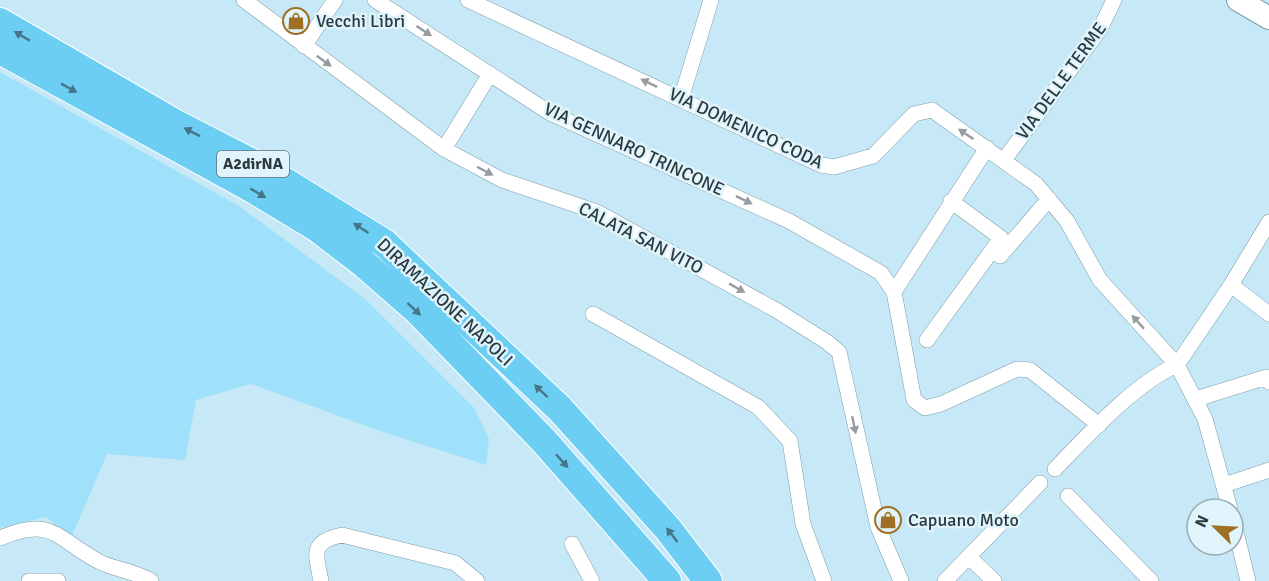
<svg xmlns="http://www.w3.org/2000/svg" width="1269" height="581" font-family="Signika,sans-serif">
<style>
.green{fill:#9fe0fa}
.lines{fill:none;stroke-linecap:round;stroke-linejoin:round}
.minor-casing{stroke:#7d9daa;stroke-width:16}
.secondary-casing{stroke:#7d9daa;stroke-width:24}
.motorway-casing{stroke:#fff;stroke-width:30}
.minor{stroke:#fff;stroke-width:15}
.secondary{stroke:#fff;stroke-width:22}
.motorway{stroke:#6ccef3;stroke-width:28}
.oneway{fill:#969c9f}
.oneway2{fill:#467587}
.labels{text-anchor:middle;dominant-baseline:central;stroke-width:5;stroke-linejoin:round;paint-order:stroke}
.shield{fill:#e0f4fc;stroke:#627278;stroke-width:1.5}
.shield-label{font-size:16px;font-weight:bold;fill:#2c3a3f}
.poi-label{font-size:18px;fill:#2c3a3f;stroke:#e0f4fc;text-anchor:start}
.street-label{font-size:18px;fill:#2c3a3f;stroke:#e0f4fc}
</style>
<rect width="100%" height="100%" fill="#c7e9f7"/>
<!-- green -->
<path class="green" d="M0,72L239,206L364,298L474,408L489,439L486,465L380,431L251,384L196,400L185,460L107,454L72,536L46,517L0,528Z"/>
<g class="lines">
<defs>
<path id="minor" d="M244,0L444,149L502,180L597,212L776,310L827,342L839,352L878,527L901,581
M375,0L550,113L789,221L881,273L894,292L914,400L925,408L941,404L1017,369L1030,370L1099,425
M468,0L821,165L834,167L873,156L914,114L932,110L1036,184L1067,221L1100,280L1177,365L1205,419L1230,509
M304,46L335,0
M681,99L711,0
M444,149L490,74
M1004,160L1100,29L1114,0
M1000,256L1049,199
M1231,285L1269,314
M894,292L987,148
M593,314L758,407L790,441L803,524L824,581
M927,340L1001,238L951,201
M1177,365L1231,285L1269,222
M1196,399L1267,377L1269,382
M1055,469C1087,436 1135,383 1177,365
M1224,485L1269,470
M1068,496L1151,581
M1233,520L1248,581
M0,538C53,516 55,538 98,561C114,570 134,570 151,581
M572,544L592,581
M969,557L994,581
M29,581H58
M321,581C316,554 309,542 342,535L455,563L477,581
M945,581L1040,483"/>
<path id="secondary" d="M1238,0L1269,18"/>
<path id="motorway" d="M0,22L178,125L264,169L384,243L560,409L668,529L708,581
M0,50L253,189L316,227L363,263L418,311L544,441L667,581"/>
</defs>
<!-- minor casing -->
<use href="#minor" class="minor-casing"/>
<!-- secondary casing -->
<use href="#secondary" class="secondary-casing"/>
<!-- motorway casing -->
<use href="#motorway" class="motorway-casing"/>
<!-- minor -->
<use href="#minor" class="minor"/>
<!-- secondary -->
<use href="#secondary" class="secondary"/>
<!-- motorway -->
<use href="#motorway" class="motorway"/>
</g>
<!-- one-way arrows -->
<defs><path id="oneway-solid" d="M-6-.8H1V-3.2L6.5 0L1 3.2V.8H-6Z" transform="scale(1.5)"/></defs>
<g class="oneway">
<use href="#oneway-solid" transform="translate(424 31) rotate(33)"/>
<use href="#oneway-solid" transform="translate(324 61) rotate(36)"/>
<use href="#oneway-solid" transform="translate(649 83) rotate(-154)"/>
<use href="#oneway-solid" transform="translate(966 134) rotate(-146)"/>
<use href="#oneway-solid" transform="translate(485 171) rotate(28)"/>
<use href="#oneway-solid" transform="translate(744 200) rotate(26)"/>
<use href="#oneway-solid" transform="translate(737 288) rotate(29)"/>
<use href="#oneway-solid" transform="translate(1138 322) rotate(-132)"/>
<use href="#oneway-solid" transform="translate(854 425) rotate(78)"/>
</g>
<g class="oneway2">
<use href="#oneway-solid" transform="translate(22 36) rotate(-149)"/>
<use href="#oneway-solid" transform="translate(69 88) rotate(29)"/>
<use href="#oneway-solid" transform="translate(192 132) rotate(-153)"/>
<use href="#oneway-solid" transform="translate(258 193) rotate(30)"/>
<use href="#oneway-solid" transform="translate(361 228) rotate(-147)"/>
<use href="#oneway-solid" transform="translate(414 309) rotate(43)"/>
<use href="#oneway-solid" transform="translate(541 391) rotate(-137)"/>
<use href="#oneway-solid" transform="translate(562 461) rotate(48)"/>
<use href="#oneway-solid" transform="translate(672 535) rotate(-128)"/>
</g>
<!-- icons -->
<defs>
<symbol id="shop-ring" viewBox="-11 -11 22 22"><circle r="9.5" fill="#e0f4fc" stroke="#9f7023" stroke-width="1.5"/><path d="M-5-2.5h2.3a2.7 3.5 0 0 1 5.4 0H5L5.5 6h-11ZM-1.5-2.5h3a1.5 2.3 0 0 0-3 0Z" fill="#9f7023"/></symbol>
</defs>
<g fill-rule="evenodd">
<use href="#shop-ring" x="281" y="6" width="30" height="30"/>
<use href="#shop-ring" x="873" y="505" width="30" height="30"/>
</g>
<g class="labels">
<!-- shield labels -->
<rect class="shield" x="217" y="151" width="72" height="26" rx="4.5"/>
<g class="shield-label">
<text x="253" y="164">A2dirNA</text>
</g>
<!-- poi labels -->
<g class="poi-label">
<text x="316" y="21">Vecchi Libri</text>
<text x="908" y="520">Capuano Moto</text>
</g>
<!-- street labels -->
<g class="street-label">
<text transform="translate(1061 81) rotate(-54)">VIA DELLE TERME</text>
<text transform="translate(746 128) rotate(25)">VIA DOMENICO CODA</text>
<text transform="translate(634 149) rotate(25)">VIA GENNARO TRINCONE</text>
<text transform="translate(641 238) rotate(27)">CALATA SAN VITO</text>
<text transform="translate(445 302) rotate(43)">DIRAMAZIONE NAPOLI</text>
</g>
</g>
<!-- north arrow -->
<g transform="translate(1215 527) rotate(294)"><circle r="28" fill="#e0f4fc" stroke="#98aab0" stroke-width="1.5"/>
<path d="M0-4.5L10 22L0 15L-10 22Z" fill="#9f7023"/>
<text y="-9" font-size="16" font-weight="bold" text-anchor="middle" fill="#2c3a3f">N</text>
</g>
</svg>
